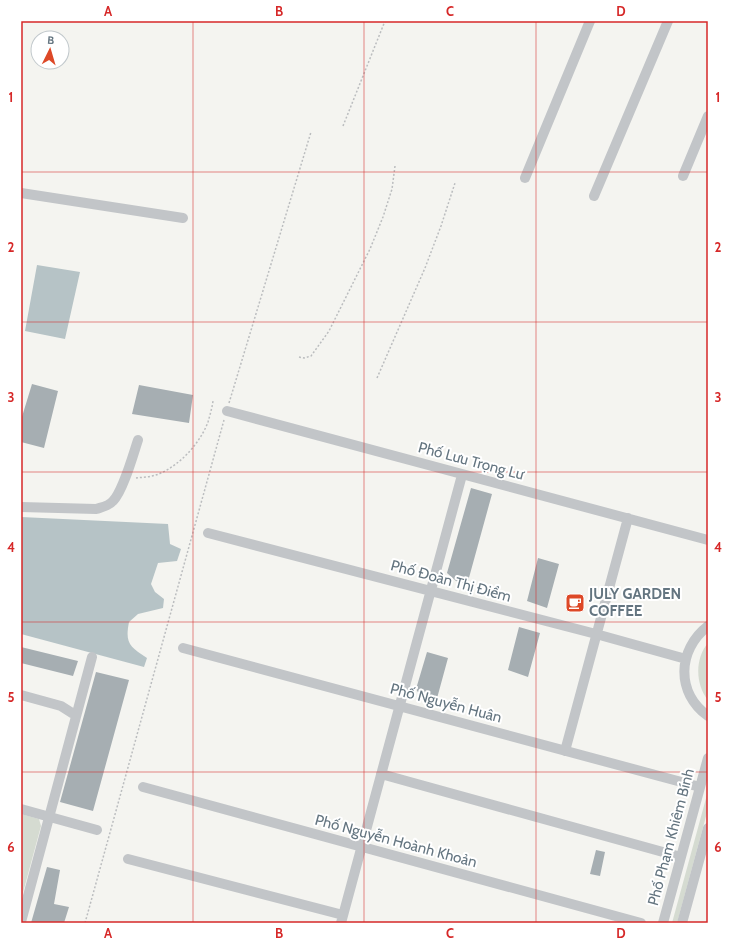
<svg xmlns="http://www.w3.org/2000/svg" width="729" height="944" font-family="Cabin,sans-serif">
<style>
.green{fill:#d5dbd1}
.water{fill:#b6c3c6}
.building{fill:#a6aeb2}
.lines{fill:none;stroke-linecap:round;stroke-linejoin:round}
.path{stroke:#bbbdbf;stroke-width:1.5;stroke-dasharray:2 2;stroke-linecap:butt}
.minor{stroke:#c2c5c8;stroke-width:10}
.grid{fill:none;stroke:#d62828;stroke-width:1;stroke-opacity:0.55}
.labels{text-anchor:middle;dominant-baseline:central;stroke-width:4;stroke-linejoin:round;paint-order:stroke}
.street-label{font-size:15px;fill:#647580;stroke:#fff}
.poi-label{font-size:15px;font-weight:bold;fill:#647580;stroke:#fff;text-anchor:start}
.neatline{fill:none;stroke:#d62828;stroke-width:1.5}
.grid-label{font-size:13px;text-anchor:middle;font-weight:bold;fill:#d62828}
</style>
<rect width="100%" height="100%" fill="#f4f4f0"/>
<!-- green -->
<path class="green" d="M708,643V700C695,684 695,658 708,643Z
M708,791V809L677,923H672Z
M21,814L39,819L41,826L21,900Z"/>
<!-- water -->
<path class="water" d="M37,265L80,272L65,339L25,331Z
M21,517L168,524L170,544L181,549L177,561L158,563L151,584L155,592L164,599L163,608L138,614L129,622C125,643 129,646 147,658L144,667L21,634Z"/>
<!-- building -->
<path class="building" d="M32,384L58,391L44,448L21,442V420Z
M139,385L193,395L189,423L132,414Z
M471,488L492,494L467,585L456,581L447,573Z
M538,558L559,564L547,608L527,601Z
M519,627L540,633L528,677L508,670Z
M21,647L78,661L73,676L21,663Z
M427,652L448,658L436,702L421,697L416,689Z
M96,672L129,680L93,811L60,802Z
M596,850L605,852L600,876L590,874Z
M47,867L60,870L54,904L69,907L64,923H31Z"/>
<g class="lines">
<!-- path -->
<path class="path" d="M343,126L385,21
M299,357L304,358L311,356L329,331L370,249L383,217L392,189L395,166
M377,378L425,268L441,226L455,183
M229,403L311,132
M136,478C144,477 153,477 161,473C181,464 200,443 208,422C210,415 212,408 213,401
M85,923L224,420"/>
<!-- minor -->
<path class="minor" d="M683,176L708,116
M525,178L590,21
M21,193L183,218
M594,196L668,21
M227,411L708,540
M21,507L96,509C102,507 109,506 113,501C123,491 133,455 138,440
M208,533L596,634L686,659
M708,626C677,650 676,693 708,716
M183,648L700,787
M21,695L61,706L72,713L76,715
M565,751L628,518
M381,774L681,857
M143,787L641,923
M21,809L97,830
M128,859L343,915
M21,922L92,657
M341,923L462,475
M663,923L708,758
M682,923L708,828"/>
</g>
<!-- grid -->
<path class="grid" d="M193,21V923M364,21V923M536,21V923M21,172H708M21,322H708M21,472H708M21,622H708M21,772H708"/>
<!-- icons -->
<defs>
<symbol id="cafe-square" viewBox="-11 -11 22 22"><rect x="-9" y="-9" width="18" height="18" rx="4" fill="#dd4827" stroke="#fff"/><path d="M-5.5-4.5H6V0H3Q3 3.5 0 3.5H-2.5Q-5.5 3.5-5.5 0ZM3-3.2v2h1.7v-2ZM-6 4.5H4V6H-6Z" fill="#fff"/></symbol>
</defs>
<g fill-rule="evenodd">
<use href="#cafe-square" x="564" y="592" width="22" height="22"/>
</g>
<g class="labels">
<!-- street labels -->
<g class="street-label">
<text transform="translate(471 461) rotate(15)">Phố Lưu Trọng Lư</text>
<text transform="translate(451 581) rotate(15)">Phố Đoàn Thị Điểm</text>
<text transform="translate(446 703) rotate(15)">Phố Nguyễn Huân</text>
<text transform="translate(671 837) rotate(-75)">Phố Phạm Khiêm Bính</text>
<text transform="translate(396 841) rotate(15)">Phố Nguyễn Hoành Khoản</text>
</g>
<!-- poi labels -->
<g class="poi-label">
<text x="589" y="594">JULY GARDEN<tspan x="589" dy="17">COFFEE</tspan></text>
</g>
</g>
<!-- border -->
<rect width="729" height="944" fill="none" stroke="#ffffff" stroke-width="44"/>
<!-- north arrow -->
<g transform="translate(50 50) rotate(5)"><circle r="19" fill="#ffffff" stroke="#c1c8cc"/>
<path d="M0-3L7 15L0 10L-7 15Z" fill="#dd4827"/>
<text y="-6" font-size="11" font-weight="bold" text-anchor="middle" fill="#647580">B</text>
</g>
<rect x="22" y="22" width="685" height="900" class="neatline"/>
<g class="grid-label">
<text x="108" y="16">A</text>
<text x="279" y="16">B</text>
<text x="450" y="16">C</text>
<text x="621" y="16">D</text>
<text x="11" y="102">1</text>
<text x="718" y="102">1</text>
<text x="11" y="252">2</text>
<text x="718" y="252">2</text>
<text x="11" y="402">3</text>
<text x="718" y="402">3</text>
<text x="11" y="552">4</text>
<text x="718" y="552">4</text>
<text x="11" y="702">5</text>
<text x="718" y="702">5</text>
<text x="11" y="852">6</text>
<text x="718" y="852">6</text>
<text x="108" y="938">A</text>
<text x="279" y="938">B</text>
<text x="450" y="938">C</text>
<text x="621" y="938">D</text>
</g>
</svg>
